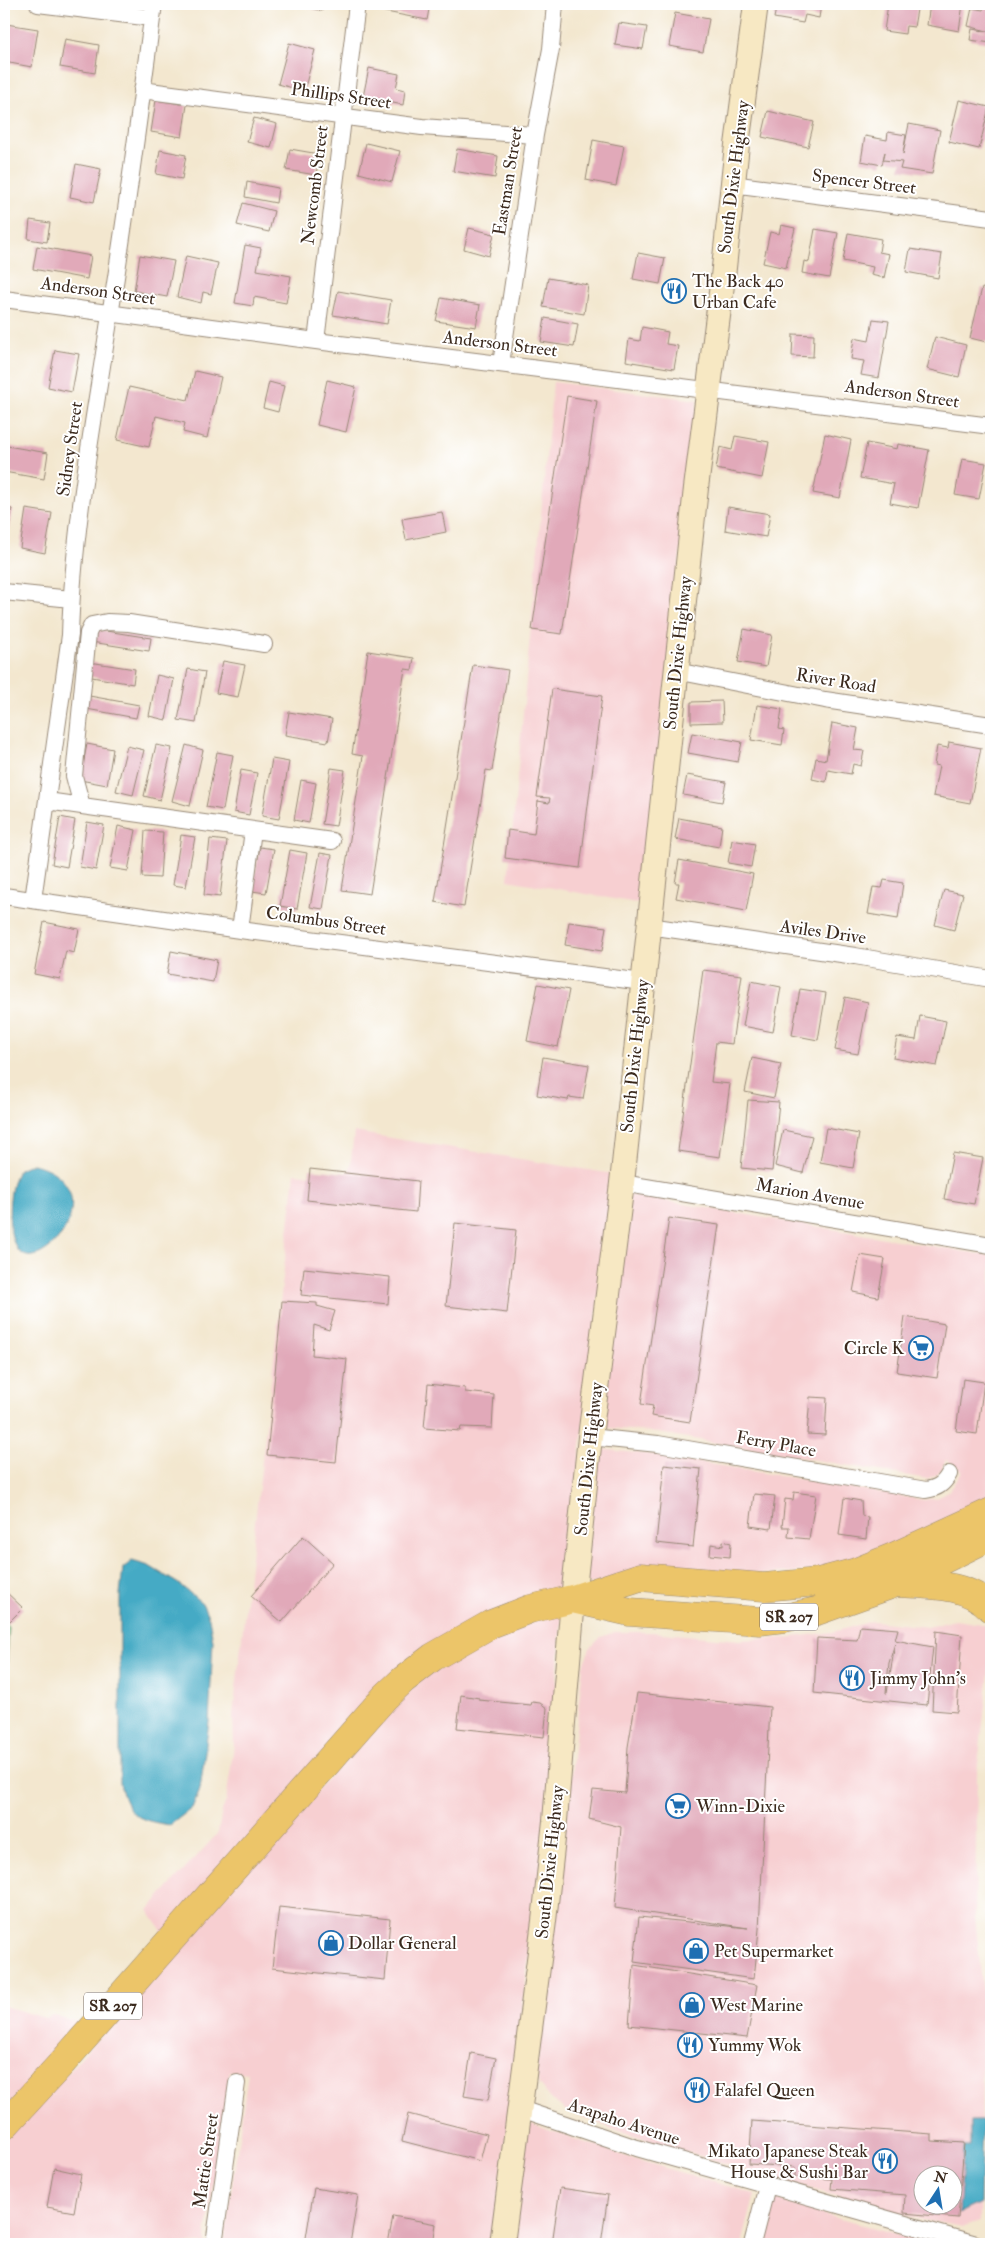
<svg xmlns="http://www.w3.org/2000/svg" width="995" height="2248" font-family="'IM FELL Double Pica',serif">
<style>
.built{fill:#f7cfd1;fill-rule:evenodd}
.green{fill:#79cc8e;stroke:#5a7b56}
.water{fill:#45aac5;stroke:#406a72}
.building{fill:#e1a9b9;fill-rule:evenodd}
.lines{fill:none;stroke-linecap:round;stroke-linejoin:round}
.street-casing{stroke:#978876;stroke-width:18}
.secondary-casing{stroke:#978876;stroke-width:26}
.highway-casing{stroke:#978876;stroke-width:29}
.street{stroke:#fff;stroke-width:16}
.secondary{stroke:#f7e8c3;stroke-width:24}
.highway{stroke:#ecc569;stroke-width:28}
.labels{text-anchor:middle;dominant-baseline:central;stroke-width:4;stroke-linejoin:round;paint-order:stroke}
.shield{fill:#fff;stroke:#766a62;stroke-width:1}
.shield-label{font-size:16px;font-weight:bold;fill:#3b2a1e}
.street-label{font-size:18px;fill:#3b2a1e;stroke:#fff}
.poi-label{font-size:18px;fill:#3b2a1e;stroke:#fff;text-anchor:start}
</style>
<rect width="100%" height="100%" fill="#fff"/>
<filter id="ink" filterUnits="userSpaceOnUse"><feTurbulence type="fractalNoise" baseFrequency=".02" numOctaves="2"/><feDisplacementMap in="SourceGraphic" scale="10" xChannelSelector="R" yChannelSelector="G"/><feConvolveMatrix kernelMatrix="1 2 1 2 8 2 1 2 1" color-interpolation-filters="sRGB"/></filter>
<filter id="wash" filterUnits="userSpaceOnUse"><feTurbulence type="fractalNoise" baseFrequency=".0096" numOctaves="4" result="noise"/><feDisplacementMap in="SourceGraphic" scale="20" xChannelSelector="R" yChannelSelector="G"/><feGaussianBlur stdDeviation="1.12" result="paint"/><feColorMatrix in="noise" values="0 0 0 0 0 0 0 0 0 0 0 0 0 0 0 0 0 1.4 0 .05"/><feComposite in="paint" operator="in"/></filter>
<g filter="url(#wash)">
<rect width="100%" height="100%" fill="#f3e7cf"/>
<!-- built -->
<path class="built" d="M553,382L697,400L642,904L508,880Z
M354,1132L613,1174L564,1590L487,1615L164,1934L148,1910L218,1833L222,1811L226,1801L234,1745L233,1715L295,1173L341,1178L350,1169Z
M630,1195L991,1256V1500L890,1547L817,1571L584,1584L599,1449L656,1455L924,1500L937,1498L949,1491L962,1471L946,1460L938,1474L927,1479L659,1433L601,1427Z
M562,1612L546,1821L492,2244H224L248,2073L230,2071L205,2244H7L4,2221V2140L69,2071L408,1688L494,1634Z
M955,1620L988,1625L991,1631V1656L977,1772L975,1916L983,1994L980,2222L964,2227L922,2220L783,2181L620,2132L566,2110L550,2099L539,2085L536,2073L564,1840L583,1666L590,1648L601,1637L615,1632H651L739,1640L785,1638L833,1632L873,1621L928,1627ZM922,2176H952V2206H922Z
M4,2006L45,2018L53,2015L84,2024L4,2111Z
M528,2123L634,2159L755,2194L742,2244H511Z
M773,2199L840,2219L935,2244H762Z"/>
<!-- green -->
<path class="green" d="M4,1622L9,1627L4,1714Z"/>
<!-- water -->
<path class="water" d="M33,1164C65,1171 81,1196 66,1227C61,1237 53,1246 43,1252C1,1277 5,1184 19,1170C22,1166 28,1166 33,1164Z
M132,1561L149,1566L179,1584L202,1603L209,1618L213,1641L209,1722L200,1789L192,1808L170,1825C137,1820 127,1816 120,1783V1594L123,1568Z
M970,2121H982L980,2203L959,2213L964,2146H970Z"/>
<g id="blocks">
<!-- building -->
<path class="building" d="M296,4H324L322,11Z
M378,4H430L427,20L376,10Z
M777,4H821L819,18L805,15L803,23L774,18Z
M888,4H918L914,27L906,26L905,34L884,31Z
M930,4H963L959,31L927,25Z
M985,4H991V32L968,26L972,8L983,10Z
M675,13L709,19L703,52L669,46Z
M619,23L647,27L643,49L615,45Z
M6,24L38,29L32,67L4,62V39Z
M972,29L991,32V43L970,40Z
M65,39L99,45L95,73L60,67Z
M289,43L315,50L304,91L278,84Z
M369,68L399,74L396,88L405,90L403,105L363,97Z
M156,100L187,105L182,137L151,132Z
M959,100L989,107L979,149L949,142Z
M768,111L814,122L808,147L762,137Z
M254,118L277,124L271,148L247,142Z
M909,124L940,130L932,174L900,169L902,162L883,160L885,152L882,165L861,161L865,136L887,140L888,132L906,135L903,154Z
M593,140L624,146L616,186L586,180Z
M366,143L400,151L392,182L359,173Z
M290,149L319,154L316,175L286,170Z
M457,149L498,156L495,178L453,171Z
M160,150L186,155L182,179L156,174Z
M76,164L101,169L94,202L70,197Z
M247,182L278,188L276,203L245,197Z
M243,203L274,211L269,232L237,225Z
M30,220L50,223L47,242L28,239Z
M781,225L795,228L786,268L763,263L770,232L779,234Z
M469,228L494,234L489,256L464,249Z
M815,229L838,233L829,278L802,273L804,261L809,262Z
M848,233L881,239L879,252L889,254L884,278L871,275L873,267L843,261Z
M245,245L261,248L257,270L291,276L286,303L254,297L253,306L235,303Z
M37,246L91,256L87,279L33,269Z
M910,249L942,254L938,278L906,272Z
M638,253L665,258L660,284L633,279Z
M140,255L174,261L167,297L134,291Z
M186,256L218,263L211,294L203,292L201,303L177,297Z
M548,278L588,285L584,314L543,307Z
M982,288L991,290V343L970,338Z
M338,291L391,300L387,324L333,315Z
M441,298L480,305L476,327L436,321Z
M545,318L578,324L574,347L541,342Z
M873,319L889,321L879,378L861,375L864,361L851,359L854,338L869,341Z
M642,327L668,332L666,344L678,346L674,369L626,361L629,339L640,341Z
M793,334L814,335L813,357L792,356Z
M935,337L966,345L959,377L927,369Z
M55,350L79,354L72,392L48,387Z
M195,371L221,377L207,438L183,432L185,423L156,416L149,447L117,440L129,387L188,400Z
M327,380L356,387L346,432L317,425Z
M269,382L284,386L278,412L263,408Z
M567,396L597,401L562,634L532,630Z
M825,434L851,440L840,498L813,493Z
M735,436L769,442L762,478L716,469L720,447L732,450Z
M867,443L897,449L898,444L929,450L918,508L890,503L894,484L860,478Z
M7,446L48,453L44,479L4,472Z
M962,459L986,463L979,499L955,495Z
M4,507L12,509L5,550H4Z
M728,507L770,514L766,537L725,530Z
M26,509L52,513L45,553L20,548Z
M442,512L446,532L406,540L402,519Z
M93,629L151,638L149,651L91,642Z
M744,629L772,635L766,667L738,662Z
M368,651L414,658L412,670L405,669L370,894L342,890L363,756L352,754Z
M223,661L245,665L238,697L216,693Z
M89,662L135,669L133,684L86,676Z
M473,665L508,670L492,771L486,770L464,907L435,902Z
M188,669L205,672L196,723L178,720Z
M157,675L174,679L166,720L149,716Z
M552,689L602,696L580,868L505,858L508,830L534,834L538,801L549,803L550,798L537,797Z
M84,695L139,705L136,718L81,708Z
M722,701L723,722L691,723V702Z
M757,705L782,709L779,729L784,730L782,745L751,740Z
M289,712L332,719L328,742L285,735Z
M832,723L858,728L854,750L864,751L861,766L853,764L851,774L828,770L826,782L812,779L816,758L826,760Z
M692,733L742,742L738,762L688,753Z
M949,742L981,748L970,803L933,796L939,766L934,765L937,746L948,748Z
M87,744L113,749L107,785L80,780Z
M156,745L172,748L160,800L144,796Z
M186,745L203,750L190,806L172,801Z
M127,746L144,750L133,795L116,791Z
M217,752L233,755L223,810L206,807Z
M272,759L289,762L279,819L262,816Z
M331,768L345,770L336,826L322,824Z
M241,770L257,773L249,815L234,812Z
M687,775L726,782L722,802L683,795Z
M301,780L316,783L309,823L294,820Z
M60,817L75,820L67,867L52,864Z
M679,818L722,826L719,847L675,839Z
M87,822L104,825L96,870L80,867Z
M118,826L136,830L128,871L110,868Z
M145,831L163,832L160,878L142,877Z
M181,835L195,837L186,887L173,885Z
M210,839L227,841L220,897L204,895Z
M732,840L755,844L751,867L728,863Z
M260,847L274,849L266,893L252,891Z
M290,850L307,853L297,909L280,906Z
M320,853L332,855L323,909L310,907Z
M679,860L753,874L746,911L676,898L679,883H675Z
M884,880L903,883L898,919L868,914L873,887L882,888Z
M944,890L963,894L954,930L935,925Z
M44,922L79,929L74,953L66,951L60,979L34,974Z
M569,922L606,927L602,951L565,945Z
M171,951L217,960L213,982L167,974Z
M703,970L742,975L732,1044L716,1042L711,1082L730,1084L720,1157L678,1151Z
M751,981L781,987L773,1032L743,1026Z
M538,984L569,990L558,1047L527,1041Z
M800,989L826,993L818,1040L792,1035Z
M845,997L868,1002L858,1054L835,1050Z
M920,1016L946,1021L937,1066L893,1058L897,1037L916,1040Z
M543,1057L589,1065L583,1099L569,1097L568,1100L537,1095Z
M752,1058L781,1064L774,1098L745,1092Z
M748,1100L779,1102L772,1171L741,1168Z
M826,1128L859,1134L853,1168L820,1162Z
M783,1130L812,1136L803,1173L775,1166Z
M953,1153L983,1158L974,1204L944,1199Z
M310,1169L418,1181L416,1212L307,1200Z
M669,1218L719,1225L690,1422L651,1416L653,1406L641,1404Z
M455,1223L516,1230L507,1313L446,1306Z
M860,1255L885,1259L878,1297L853,1292Z
M304,1268L390,1277L388,1304L301,1295Z
M282,1301L317,1303V1306L335,1311L329,1330L314,1325L312,1355L347,1359L336,1462L267,1455Z
M905,1317L945,1324L937,1378L897,1372Z
M963,1379L984,1382L977,1434L956,1431Z
M428,1384L465,1388V1392L494,1395L492,1428L461,1427L460,1431L424,1428Z
M810,1397L827,1398L825,1435L807,1434Z
M664,1465L701,1469L693,1547L656,1543Z
M794,1492L816,1495L809,1539L788,1537L789,1527H782L785,1499L793,1500Z
M754,1494L775,1496L771,1529L750,1526Z
M844,1498L861,1501L862,1516L868,1517L866,1539L839,1535Z
M303,1536L333,1563L282,1622L251,1596Z
M723,1541L731,1543L730,1557L710,1555L711,1544L723,1546Z
M4,1590L23,1608L7,1624L4,1620Z
M860,1626L898,1629L895,1640L933,1647L927,1705L814,1693L817,1638L857,1640ZM895,1643L887,1693H886L889,1663Z
M936,1631L962,1635L957,1712L932,1710Z
M637,1693L770,1707L759,1929L754,1979L634,1962L639,1917L748,1928L615,1908L621,1827L589,1819L593,1790L625,1793L628,1747Z
M461,1695L479,1698V1700L531,1705L532,1702L540,1703L547,1708L544,1737L457,1728Z
M279,1907L390,1919L385,1980L272,1968Z
M634,1965L757,1985L747,2038L629,2025Z
M471,2053L496,2058L488,2100L464,2096Z
M408,2114L487,2134L480,2161L402,2141Z
M752,2121L932,2134V2141L964,2143L958,2218L904,2213L905,2195L831,2189L832,2179L795,2177V2167L749,2164ZM922,2176H952V2206H922Z
M54,2168L81,2174L74,2212L47,2207Z
M314,2188L358,2195L350,2244H305Z
M560,2188L608,2195L601,2244H552Z
M393,2216L436,2224L433,2244H388Z"/>
</g>
</g>
<g filter="url(#ink)">
<use href="#blocks" fill-opacity="0" stroke="#978876" stroke-width="1"/>
<g class="lines">
<defs>
<path id="street" d="M38,4L152,18
M142,90L422,127L535,135
M732,184L991,218
M4,299L316,341L991,426
M316,341L357,4
M501,364L535,135L551,49L555,4
M4,592L71,599
M264,644L129,623L107,622L92,625L88,633L74,776L82,806L332,841
M676,671L825,700L991,725
M47,801L82,806
M4,896L240,930L643,982
M33,900L70,635C73,529 94,420 110,315C127,212 140,108 154,4
M649,926L855,956L991,979
M240,930L253,830
M622,1183L991,1245
M590,1437L658,1444L926,1490C937,1488 943,1485 949,1474
M521,2109L637,2148L976,2244
M214,2244L237,2083
M752,2244L767,2186"/>
<path id="secondary" d="M502,2244L544,1921L555,1821L573,1599L590,1437L622,1183L696,488L723,277L737,145L756,4"/>
<path id="highway" d="M898,1583C930,1585 967,1583 991,1608
M573,1599L630,1612L760,1621L784,1618L817,1611L896,1583L991,1536
M4,2126L62,2063L385,1697L403,1680L433,1657L491,1624L530,1609L573,1599L640,1577L764,1587L818,1582L856,1572L893,1557L991,1512"/>
</defs>
<!-- street casing -->
<use href="#street" class="street-casing"/>
<!-- secondary casing -->
<use href="#secondary" class="secondary-casing"/>
<!-- highway casing -->
<use href="#highway" class="highway-casing"/>
<!-- street -->
<use href="#street" class="street"/>
<!-- secondary -->
<use href="#secondary" class="secondary"/>
<!-- highway -->
<use href="#highway" class="highway"/>
</g>
</g>
<!-- icons -->
<defs>
<symbol id="restaurant-ring" viewBox="-11 -11 22 22"><circle r="9.5" fill="#fff" stroke="#1f6fb2" stroke-width="1.5"/><path d="M-5-6h1v4h1v-4h1v4h1v-4h1v5L-1.5 .5V6h-2V.5L-5-1ZM5-6V6H3V1.5H1.5Q1.5-4 5-6Z" fill="#1f6fb2"/></symbol>
<symbol id="supermarket-ring" viewBox="-11 -11 22 22"><circle r="9.5" fill="#fff" stroke="#1f6fb2" stroke-width="1.5"/><path d="M-6-5.5h2.5l.6 2H6L4.5 2H-2.5L-4.4-4H-6ZM-1.5 3.2a1.3 1.3 0 1 0 .1 0ZM3 3.2a1.3 1.3 0 1 0 .1 0Z" fill="#1f6fb2"/></symbol>
<symbol id="shop-ring" viewBox="-11 -11 22 22"><circle r="9.5" fill="#fff" stroke="#1f6fb2" stroke-width="1.5"/><path d="M-5-2.5h2.3a2.7 3.5 0 0 1 5.4 0H5L5.5 6h-11ZM-1.5-2.5h3a1.5 2.3 0 0 0-3 0Z" fill="#1f6fb2"/></symbol>
</defs>
<g fill-rule="evenodd">
<use href="#restaurant-ring" x="660" y="277" width="28" height="28"/>
<use href="#supermarket-ring" x="907" y="1334" width="28" height="28"/>
<use href="#restaurant-ring" x="838" y="1664" width="28" height="28"/>
<use href="#supermarket-ring" x="664" y="1792" width="28" height="28"/>
<use href="#shop-ring" x="317" y="1929" width="28" height="28"/>
<use href="#shop-ring" x="682" y="1937" width="28" height="28"/>
<use href="#shop-ring" x="678" y="1991" width="28" height="28"/>
<use href="#restaurant-ring" x="676" y="2031" width="28" height="28"/>
<use href="#restaurant-ring" x="683" y="2076" width="28" height="28"/>
<use href="#restaurant-ring" x="871" y="2147" width="28" height="28"/>
</g>
<g class="labels">
<!-- shield labels -->
<g class="shield">
<rect x="760" y="1603.5" width="58" height="27" rx="4"/>
<rect x="84" y="1992.5" width="58" height="27" rx="4"/>
</g>
<g class="shield-label">
<text x="789" y="1617">SR 207</text>
<text x="113" y="2006">SR 207</text>
</g>
<!-- street labels -->
<g class="street-label">
<text transform="translate(341 96) rotate(8)">Phillips Street</text>
<text transform="translate(734 177) rotate(-83)">South Dixie Highway</text>
<text transform="translate(508 181) rotate(-81)">Eastman Street</text>
<text transform="translate(864 182) rotate(7)">Spencer Street</text>
<text transform="translate(315 185) rotate(-83)">Newcomb Street</text>
<text transform="translate(98 291) rotate(8)">Anderson Street</text>
<text transform="translate(500 344) rotate(7)">Anderson Street</text>
<text transform="translate(902 394) rotate(8)">Anderson Street</text>
<text transform="translate(70 449) rotate(-82)">Sidney Street</text>
<text transform="translate(678 653) rotate(-84)">South Dixie Highway</text>
<text transform="translate(836 681) rotate(9)">River Road</text>
<text transform="translate(326 921) rotate(8)">Columbus Street</text>
<text transform="translate(823 932) rotate(8)">Aviles Drive</text>
<text transform="translate(635 1056) rotate(-84)">South Dixie Highway</text>
<text transform="translate(810 1194) rotate(10)">Marion Avenue</text>
<text transform="translate(776 1444) rotate(10)">Ferry Place</text>
<text transform="translate(589 1459) rotate(-84)">South Dixie Highway</text>
<text transform="translate(550 1862) rotate(-84)">South Dixie Highway</text>
<text transform="translate(624 2122) rotate(18)">Arapaho Avenue</text>
<text transform="translate(206 2161) rotate(-82)">Mattie Street</text>
</g>
<!-- poi labels -->
<g class="poi-label">
<text x="692" y="281">The Back 40<tspan x="692" dy="21">Urban Cafe</tspan></text>
<text x="904" y="1348" text-anchor="end">Circle K</text>
<text x="870" y="1678">Jimmy John's</text>
<text x="696" y="1806">Winn-Dixie</text>
<text x="348" y="1943">Dollar General</text>
<text x="714" y="1951">Pet Supermarket</text>
<text x="710" y="2005">West Marine</text>
<text x="708" y="2045">Yummy Wok</text>
<text x="714" y="2090">Falafel Queen</text>
<text x="868" y="2151" text-anchor="end">Mikato Japanese Steak<tspan x="868" dy="21">House &amp; Sushi Bar</tspan></text>
</g>
</g>
<!-- margin -->
<rect width="995" height="2248" fill="none" stroke="#fff" stroke-width="20"/>
<!-- north arrow -->
<g transform="translate(938 2190) rotate(12)"><circle r="24" fill="#ffffff" stroke="#b1aaa5"/>
<path d="M0-4L9 19L0 12L-9 19Z" fill="#1f6fb2"/>
<text y="-8" font-size="14" font-weight="bold" text-anchor="middle" fill="#3b2a1e">N</text>
</g>
</svg>
